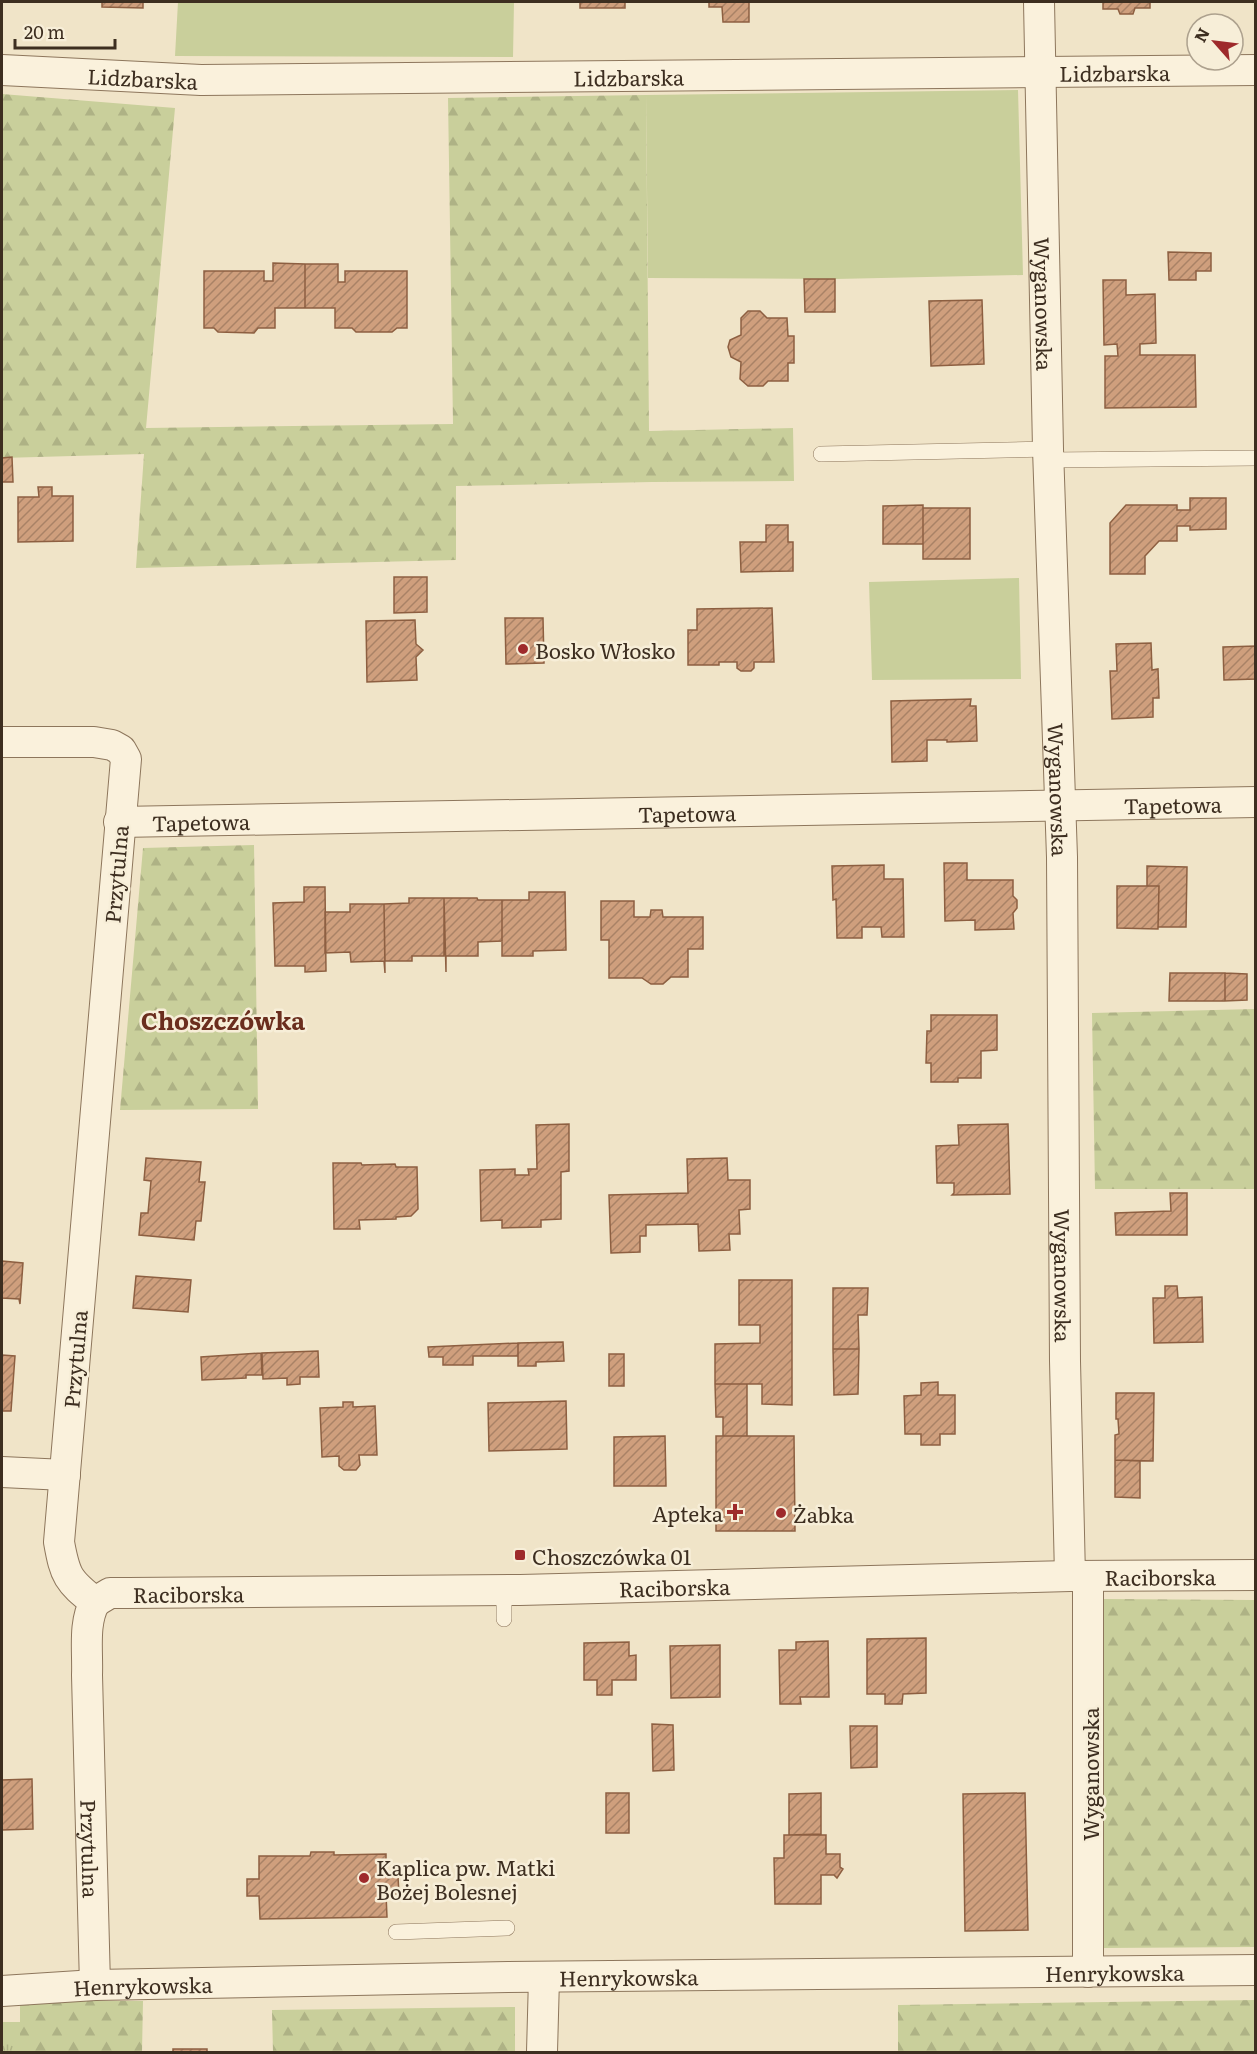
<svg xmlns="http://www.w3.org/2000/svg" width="1257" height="2054" font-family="Literata,serif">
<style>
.grass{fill:#c9cf9b}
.forest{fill:url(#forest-firs)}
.park{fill:url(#park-tufts)}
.building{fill:url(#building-hatch);stroke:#8d5f41;stroke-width:1.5}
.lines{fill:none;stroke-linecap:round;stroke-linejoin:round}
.lane-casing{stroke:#8d765c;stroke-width:16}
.street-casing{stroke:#8d765c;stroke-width:32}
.lane{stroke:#faf1dc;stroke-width:15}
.street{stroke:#faf1dc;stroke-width:30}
.poi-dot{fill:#9e2a2b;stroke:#f7eed8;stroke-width:2}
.labels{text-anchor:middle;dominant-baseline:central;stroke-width:5;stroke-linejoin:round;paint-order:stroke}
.street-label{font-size:21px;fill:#3d2e20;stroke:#f7eed8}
.poi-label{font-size:21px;fill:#3d2e20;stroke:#f7eed8;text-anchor:start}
.quarter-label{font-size:24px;font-weight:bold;fill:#6b2e1e;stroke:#f7eed8}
</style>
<defs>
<pattern id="forest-firs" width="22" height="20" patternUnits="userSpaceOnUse" patternTransform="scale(1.5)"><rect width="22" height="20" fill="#c9cf9b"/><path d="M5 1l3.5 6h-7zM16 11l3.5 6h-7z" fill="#aeb285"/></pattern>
<pattern id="park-tufts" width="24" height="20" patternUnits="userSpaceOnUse" patternTransform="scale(1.5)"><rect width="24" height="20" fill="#c9cf9b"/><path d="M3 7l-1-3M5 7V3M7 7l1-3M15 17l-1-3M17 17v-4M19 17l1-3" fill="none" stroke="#aeb285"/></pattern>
<pattern id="building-hatch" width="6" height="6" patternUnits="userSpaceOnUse" patternTransform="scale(1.5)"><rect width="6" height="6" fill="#cf9f7d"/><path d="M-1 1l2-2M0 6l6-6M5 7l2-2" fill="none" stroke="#a98266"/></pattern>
</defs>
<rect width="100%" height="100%" fill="#f0e4c8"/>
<!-- grass -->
<path class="grass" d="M178,2H514L513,57L175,56Z
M1018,90L1023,275L835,279L648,278L646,95Z
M1019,578L1021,679L872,680L869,582Z"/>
<!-- forest -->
<path class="forest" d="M2,94L175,108L146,428L453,424L448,98L646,95L649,431L793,428L794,481L652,482L456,486V560L136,568L144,454L2,458Z
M254,845L258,1109L120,1110L143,848Z
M1255,1009V1189H1095L1092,1013Z
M1103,1599L1255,1600V1947L1102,1948Z
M1255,2000V2052H898V2005Z
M20,2001H143L142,2052H20Z
M515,2007V2052H273L272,2010Z"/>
<!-- park -->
<path class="park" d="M2,2022H20V2052H2Z"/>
<!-- building -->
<path class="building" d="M102,2H143V8L102,7Z
M580,2H625V8H580Z
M709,2H749V22H723L722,7H709Z
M1103,2H1150V8H1135L1133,14H1120L1118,9H1103Z
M1168,252L1211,253V271H1196V280H1169Z
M273,263L305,264V308H275V328H258L254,333L218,332L214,328H204V271H264V281H273Z
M305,264H338V282H345V271H407V328H397L392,332H356L352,328H335V308H305Z
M804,279H835V312H805Z
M1103,280H1126V295L1155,294L1156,343L1140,344V355H1195L1196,407L1105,408V356H1118L1117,344L1104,345Z
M982,300L984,364L931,366L929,301Z
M748,311H760L767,318H787L788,336H794V363H788V381H768L763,386H748L740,379L741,362L731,357L728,347L730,340L741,335V318Z
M12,457L13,482H2V458Z
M38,487H52V496H73V541L18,542V497H39Z
M1190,498H1226V529L1190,530V526H1177V541H1159L1145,556V574H1110V523L1126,505H1177V510H1190Z
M923,505V544H883V506Z
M923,508H970V559H923Z
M766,525H788V542H793V571L741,572L740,542H766Z
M394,577H427V612L394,613Z
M772,608L774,662H754V668L751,671H741L737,668V662H719V665H688V630H697V609Z
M505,618H543L544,663L506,664Z
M415,620L416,644L423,650L416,657L417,680L367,682L366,621Z
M1151,643L1152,670L1158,669L1159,698H1153V717L1112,719L1110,671H1117L1116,644Z
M1256,646V679L1224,680L1223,647Z
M971,699L970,706H976L977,741L947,742V740H927V761L892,762L891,701Z
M944,863H967V880H1013V896L1017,900V908L1013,913L1014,929L975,930V920L945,921Z
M884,865V879H903L904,937H882L881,927H862V938H837L836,899L833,900L832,866Z
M1147,866L1187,867L1186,927H1158L1159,886H1147Z
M1117,886H1159L1158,929L1117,928Z
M304,887H325L326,971L305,972V966H275L273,903L304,902Z
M529,892H565L566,950L533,951V956H502V900H529Z
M409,898H444V956H412V961H385L384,904L409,903Z
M444,898H477L478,900H502V941L478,942V956H446V972Z
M601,901H634V917H650L651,910H662L663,917H703V949H688V977H671L663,984H651L642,978H609V940H601Z
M350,904H384L385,973L384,961L351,962L350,952L325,953V912H350Z
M1170,973H1225V1001H1169Z
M1225,973L1247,974V1000L1225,1001Z
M931,1015H997V1050L981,1051V1078H958V1082H931V1063H926L927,1031H931Z
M569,1124V1171L561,1172V1219L541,1220V1227L502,1228V1220L481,1221L480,1170L515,1169V1175H529L528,1169H537L536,1125Z
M1008,1124L1010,1194L952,1195L954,1193V1183H937L936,1146L959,1145L958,1125Z
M146,1158L201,1162L199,1182H205L201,1221H196L194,1240L139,1235L141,1213H148L151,1181L144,1180Z
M727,1158L728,1180H750V1209L739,1210L740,1234H729L730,1250L699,1251L698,1224L646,1225V1236H640V1252L611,1253L609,1195L688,1193L687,1159Z
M333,1163H361L362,1165L395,1164L396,1167H417L418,1209L411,1216L396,1217V1219L359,1220L360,1229H334Z
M1170,1193H1187V1235H1116L1115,1213L1171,1211Z
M2,1261L23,1263L20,1304L19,1299L2,1298Z
M136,1276L191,1280L188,1312L133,1308Z
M739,1280H792V1405L762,1404V1384H715V1344L760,1343V1325H739Z
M1165,1286H1177L1178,1298L1202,1297L1203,1342L1154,1343L1153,1298H1165Z
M833,1288H868L867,1315H858L859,1349H833Z
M563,1342L564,1361L536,1362V1366H518V1343Z
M518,1343V1356H473V1365H443V1357H429L428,1347Z
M833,1349H859L858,1394L834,1395Z
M318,1351L319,1377H300V1384L287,1385V1378L263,1379L262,1353Z
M261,1353L262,1375H246V1378L202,1380L201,1357Z
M609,1354H624V1386H609Z
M2,1355L15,1356L11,1411H2Z
M938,1382V1395H955V1434H940V1445H921V1434H905L904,1396L921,1395V1383Z
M715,1384H747V1436H723V1417H716Z
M1116,1393H1154L1153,1461L1115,1460V1435L1119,1434L1118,1419H1116Z
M566,1401L567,1449L489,1451L488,1403Z
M343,1402H353V1407L375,1406L377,1455H359L360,1465L356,1470H344L339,1466V1456L322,1457L320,1408L343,1407Z
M665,1436L666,1486H614V1437Z
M716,1436H794L795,1531H716Z
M1115,1460L1140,1461V1498L1115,1497Z
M926,1638V1693L903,1694L902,1704H885V1694H867V1639Z
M828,1641L829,1697H800L801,1704H780L779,1650H796V1642Z
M629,1642V1656L636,1655V1680H612V1695H597V1680H584V1643Z
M720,1645V1697L671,1698L670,1646Z
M652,1724L673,1725L674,1770L653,1771Z
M850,1726H877V1767L851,1768Z
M32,1779L33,1829L2,1830V1780Z
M606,1793H629V1833H606Z
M821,1793V1834L789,1835V1794Z
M1025,1793L1028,1930L965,1931L963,1794Z
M784,1835H826V1854H840V1867L843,1869L837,1878L834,1875H821V1904H775L774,1858H784Z
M311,1852H334V1855L386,1854V1877H398L399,1894H386L387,1917L260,1919L259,1896H247V1879H259V1856H310Z
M173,2049H207V2052H173Z"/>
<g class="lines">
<defs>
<path id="lane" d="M821,454L1048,449
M1049,460L1256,458
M504,1619V1590
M396,1932L507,1928"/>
<g id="street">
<path id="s1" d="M1039,2L1048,449L1062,857L1065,1361L1070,1576"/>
<path id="s2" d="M2,70L201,80L1256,70"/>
<path d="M2,742H94L112,745L121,750L126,759L59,1542C65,1576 68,1581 95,1602"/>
<path id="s3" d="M119,822L1256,802"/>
<path d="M2,1472L65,1475"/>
<path id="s4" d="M95,1602L110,1593H128L520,1590L1070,1576L1256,1575"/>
<path id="s5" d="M95,1602C83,1623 88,1651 87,1675L95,1985"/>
<path d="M1088,1972V1576"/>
<path id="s6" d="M2,1991L95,1985L508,1977L1256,1970"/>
<path d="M542,2052L544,1978"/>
</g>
</defs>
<!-- lane casing -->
<use href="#lane" class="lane-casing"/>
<!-- street casing -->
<use href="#street" class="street-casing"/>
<!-- lane -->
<use href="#lane" class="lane"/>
<!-- street -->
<use href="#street" class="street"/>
</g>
<!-- markers -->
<g class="poi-dot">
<circle cx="523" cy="649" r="6"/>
<path d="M732 1503h6v6h6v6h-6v6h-6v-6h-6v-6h6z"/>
<circle cx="781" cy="1513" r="6"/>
<rect x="514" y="1549" width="12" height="12" rx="3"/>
<circle cx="364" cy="1878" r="6"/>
</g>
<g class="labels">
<!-- street labels -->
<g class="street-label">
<text stroke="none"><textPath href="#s2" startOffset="1113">Lidzbarska</textPath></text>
<text stroke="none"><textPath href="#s2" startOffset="627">Lidzbarska</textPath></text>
<text stroke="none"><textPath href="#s2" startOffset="141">Lidzbarska</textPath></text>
<text stroke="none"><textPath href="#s1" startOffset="302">Wyganowska</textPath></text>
<text stroke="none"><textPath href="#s1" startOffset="788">Wyganowska</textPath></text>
<text stroke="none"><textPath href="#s3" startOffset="1054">Tapetowa</textPath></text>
<text stroke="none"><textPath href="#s3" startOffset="568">Tapetowa</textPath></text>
<text stroke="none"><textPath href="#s3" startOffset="82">Tapetowa</textPath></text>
<text transform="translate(115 874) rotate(-85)">Przytulna</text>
<text stroke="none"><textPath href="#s1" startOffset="1274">Wyganowska</textPath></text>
<text transform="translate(74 1359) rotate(-85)">Przytulna</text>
<text stroke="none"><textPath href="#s4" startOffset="1068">Raciborska</textPath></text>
<text stroke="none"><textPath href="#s4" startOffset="582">Raciborska</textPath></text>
<text stroke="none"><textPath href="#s4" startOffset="96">Raciborska</textPath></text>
<text transform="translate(1089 1774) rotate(-90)">Wyganowska</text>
<text stroke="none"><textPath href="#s5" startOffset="248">Przytulna</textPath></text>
<text stroke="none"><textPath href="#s6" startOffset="1113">Henrykowska</textPath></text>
<text stroke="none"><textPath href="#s6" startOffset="627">Henrykowska</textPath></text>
<text stroke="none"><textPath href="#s6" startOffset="141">Henrykowska</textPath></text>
</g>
<!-- poi labels -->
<g class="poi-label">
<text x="535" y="649">Bosko Włosko</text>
<text x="723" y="1512" text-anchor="end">Apteka</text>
<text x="793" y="1513">Żabka</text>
<text x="532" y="1555">Choszczówka 01</text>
<text x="376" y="1866">Kaplica pw. Matki<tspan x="376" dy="24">Bożej Bolesnej</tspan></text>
</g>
<!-- quarter labels -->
<g class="quarter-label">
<text x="223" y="1019">Choszczówka</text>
</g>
</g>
<!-- border -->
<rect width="1257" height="2054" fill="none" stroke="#3d2e20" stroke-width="6"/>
<!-- north arrow -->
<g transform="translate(1215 42) rotate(298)"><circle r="28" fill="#f7eed8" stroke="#ada18e" stroke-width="1.5"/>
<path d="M0-4.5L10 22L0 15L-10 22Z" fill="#9e2a2b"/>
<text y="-9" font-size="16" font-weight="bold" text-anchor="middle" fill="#3d2e20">N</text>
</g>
<!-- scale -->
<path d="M15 39v9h100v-9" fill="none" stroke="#3d2e20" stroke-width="3"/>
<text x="24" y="39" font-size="18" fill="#3d2e20" stroke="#f7eed8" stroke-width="4.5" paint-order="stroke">20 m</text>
</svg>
